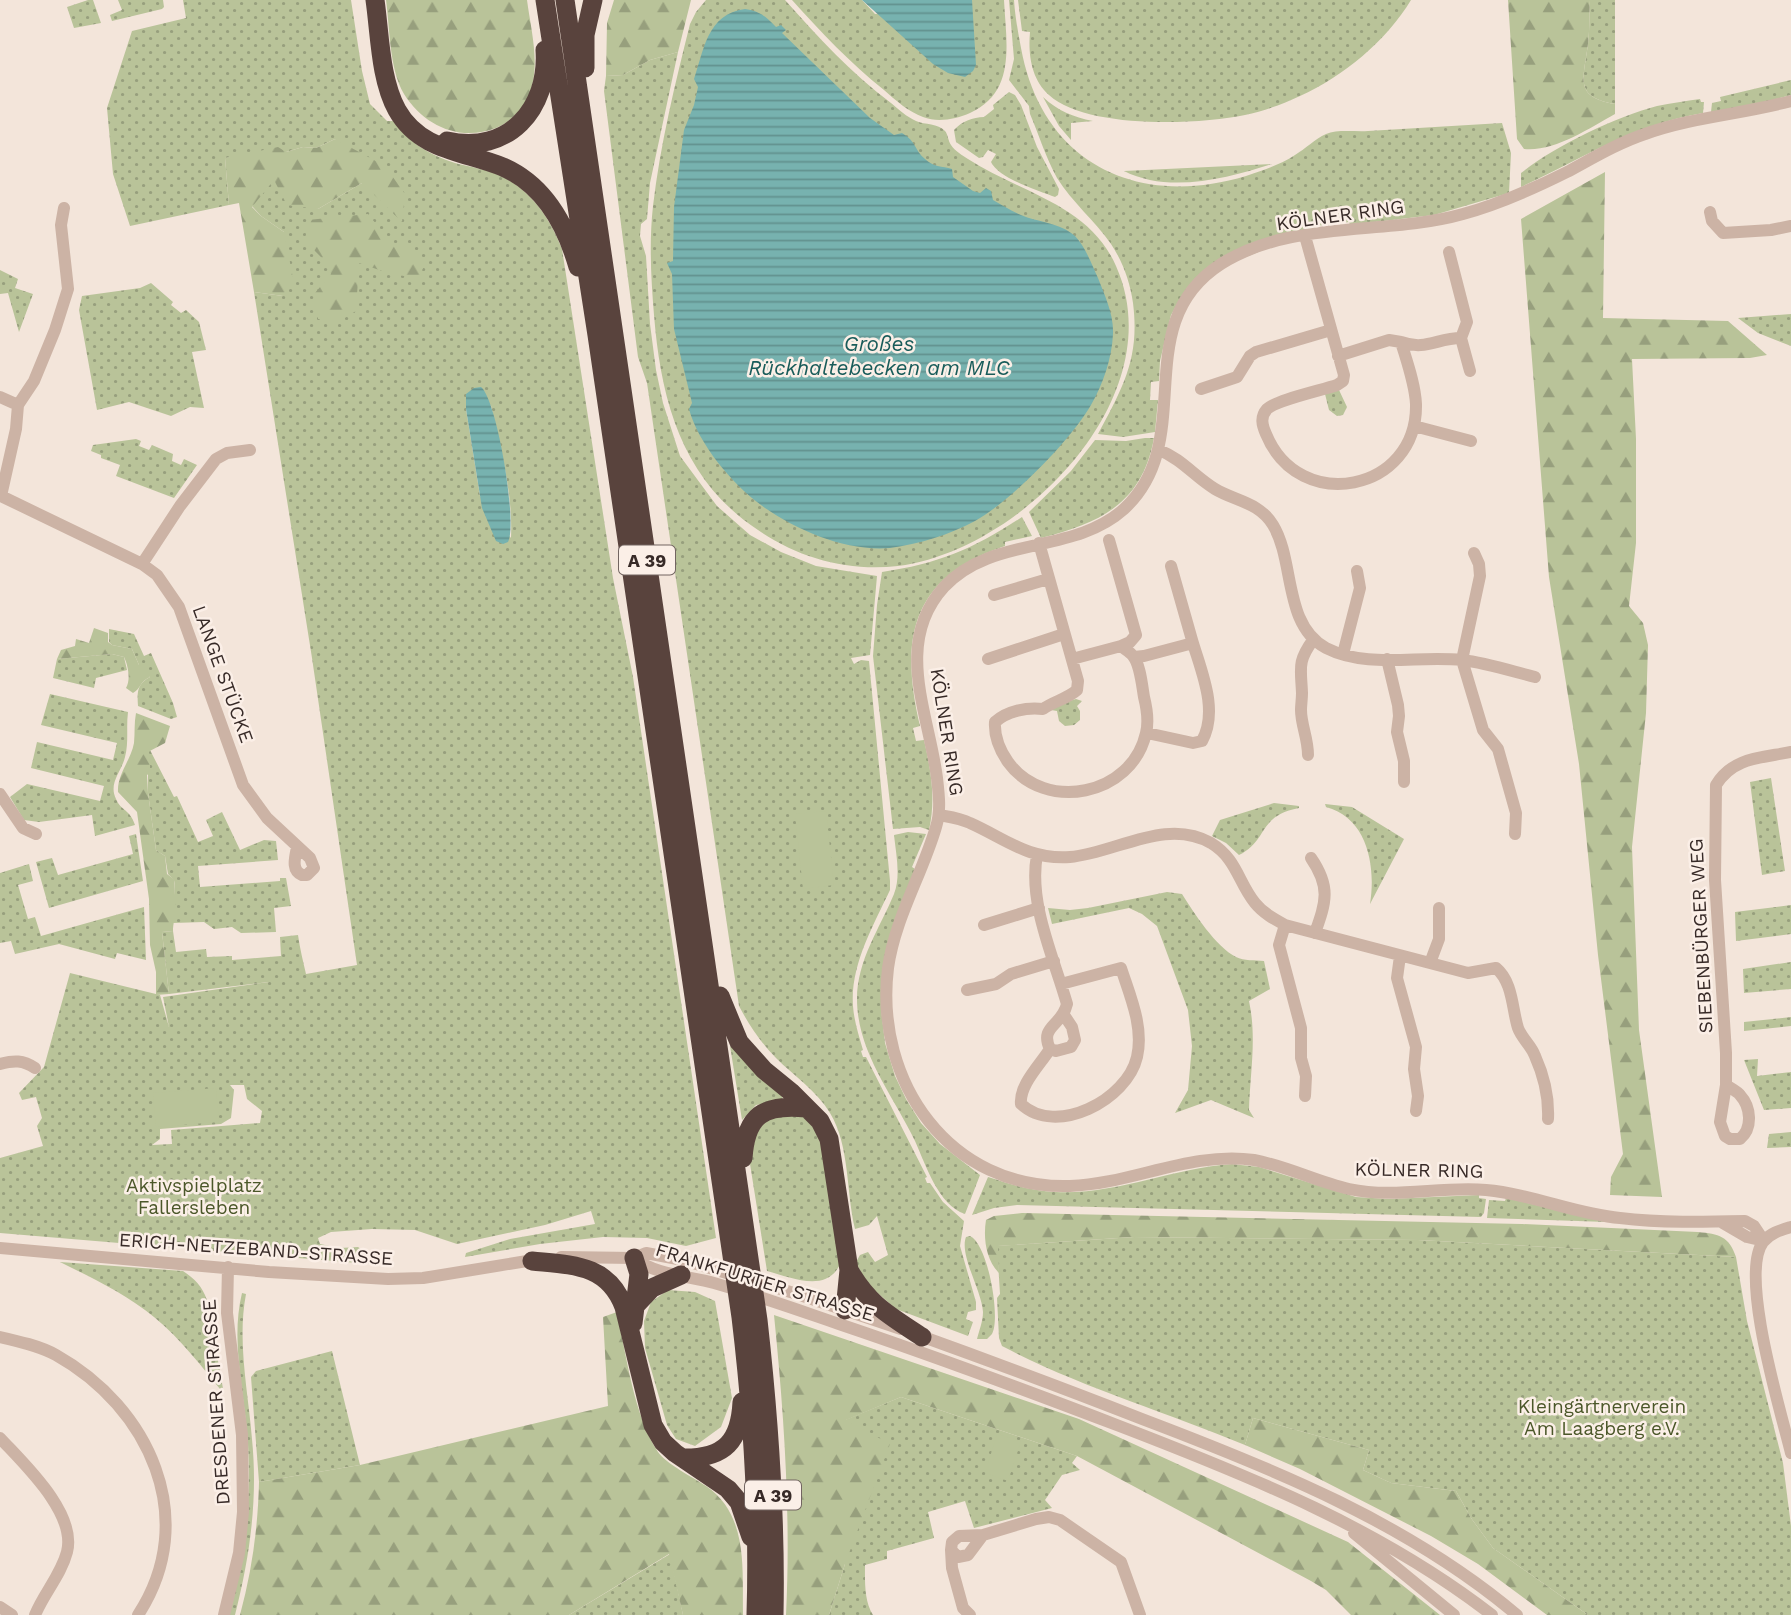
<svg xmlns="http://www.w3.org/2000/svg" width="1791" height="1615" font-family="'Work Sans',sans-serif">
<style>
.green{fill:url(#green-dots);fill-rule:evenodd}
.forest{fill:url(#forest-firs)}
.pitch{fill:#b9c399}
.water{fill:url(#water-rules)}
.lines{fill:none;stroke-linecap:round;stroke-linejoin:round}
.minor{stroke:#ccb3a5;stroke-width:12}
.highway{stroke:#59433d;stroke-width:19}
.labels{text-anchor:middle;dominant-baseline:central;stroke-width:5;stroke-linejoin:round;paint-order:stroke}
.shield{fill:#fbefe7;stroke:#726561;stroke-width:2}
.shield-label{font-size:18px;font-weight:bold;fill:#372a27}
.street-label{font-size:19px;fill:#372a27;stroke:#fbefe7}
.park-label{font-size:19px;fill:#4b5729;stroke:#fbefe7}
.water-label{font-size:21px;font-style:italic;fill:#195c5a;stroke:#fbefe7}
</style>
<defs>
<pattern id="green-dots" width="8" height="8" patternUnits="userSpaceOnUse" patternTransform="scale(1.75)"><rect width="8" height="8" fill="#b9c399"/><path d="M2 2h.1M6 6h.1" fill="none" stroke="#979f7d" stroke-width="1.8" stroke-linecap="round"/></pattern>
<pattern id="forest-firs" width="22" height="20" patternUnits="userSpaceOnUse" patternTransform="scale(1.75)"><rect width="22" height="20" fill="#b9c399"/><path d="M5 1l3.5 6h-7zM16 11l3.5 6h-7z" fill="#979f7d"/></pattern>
<pattern id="water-rules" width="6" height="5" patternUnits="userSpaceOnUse" patternTransform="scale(1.75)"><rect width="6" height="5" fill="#77b2af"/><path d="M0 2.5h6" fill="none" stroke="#62918e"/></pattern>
</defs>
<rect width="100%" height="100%" fill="#f3e5da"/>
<!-- green -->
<path class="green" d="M88,0H93L101,23L74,28L67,7Z
M118,0H163L164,7L162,9L112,21L110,15L122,10Z
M183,0H351L362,71L370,104L387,121H393C409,142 429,155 455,163C470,167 486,169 501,176C532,191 550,218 562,249L613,578L633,677L716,1238L686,1246L647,1238L603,1237L540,1244L465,1257L466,1253L510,1239L595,1224L591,1211L545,1225L457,1244L415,1230L372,1229L331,1232L318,1238L320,1244L340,1248L358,1247L372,1257L369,1264L0,1233V1158L43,1146L37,1126L42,1118L36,1097L22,1100L19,1093L44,1067L70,973L160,995L169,1027L163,997L269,982L169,994L162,932L173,931L176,952L206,949L207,957L232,956V960L281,956L280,937L298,935C300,949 303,961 306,974L357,965L312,658L254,292L283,296L284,232L261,216L252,206L274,179L318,209L362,183L335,139L316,148L303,147L286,152L225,158L229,205L130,226L113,174L107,108L132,31L186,18ZM466,394L491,406C501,450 513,493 511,538L480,496L466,409ZM230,1085H244L247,1099L262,1111L260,1123L171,1130L172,1144L152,1145L160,1139V1129L221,1124L231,1118L234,1090Z
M706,0H785C818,37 851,73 891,103C898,109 907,117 916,121C925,125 938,123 945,131C948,134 948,141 951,145C955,151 962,155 968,159C1020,193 1089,204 1116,266C1174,396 1022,550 898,566C849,572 798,558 758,530C682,480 661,401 654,315C651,279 649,242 653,206C660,145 675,84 690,24L696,12Z
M792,0H862L875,14L972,7V0H1004C1006,42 1017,92 970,113C956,119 938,123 923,117C909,112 895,100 884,90C850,63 821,32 792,0Z
M1009,0H1014C1015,16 1018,32 1021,48C1042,163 1137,209 1246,176C1263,170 1280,165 1295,155C1305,149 1315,139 1326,134C1337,129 1356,132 1368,131C1413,128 1457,126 1502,123L1511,153L1509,193L1434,215L1350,225L1349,222L1315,226V229L1199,276L1183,294L1171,315L1160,361L1159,381L1151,382L1150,400H1158L1155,432L1123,437L1098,434C1123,387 1140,358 1133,303C1130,282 1123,262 1111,244C1095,221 1072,202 1057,178C1046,158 1039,135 1030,114L1029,106L1009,80L1014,59Z
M1018,0H1411C1387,40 1343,77 1300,96C1283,104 1264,111 1245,115C1197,125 1086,129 1049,95C1031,79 1028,54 1030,32L1022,31Z
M1590,0H1615V104C1577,97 1582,83 1587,51C1590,35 1589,16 1590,0Z
M678,52L650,183L647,219L641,224L640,236L646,256L650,324L656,370L663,403L680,456L717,506L750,535L781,552L816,566L877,576L870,655L851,658L854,664L861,660L869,661L890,881V890C873,926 850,966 853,1006C854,1021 859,1036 863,1050L861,1051L863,1057H866L927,1177L925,1178L927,1183H930L943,1202L964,1221L960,1246L976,1302V1310L968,1312L966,1319L973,1322L968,1336L896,1309L865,1282L856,1262L860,1255L868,1252L875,1262L888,1255L877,1216L869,1225L855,1229C846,1192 850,1146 830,1113C817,1091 794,1076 776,1058C761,1043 749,1025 739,1006L647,383L638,357L604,91L606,76L623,75L650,60Z
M1791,80V95L1751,106L1711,112L1712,103L1721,101L1720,97Z
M1009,92L1015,95L1021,105L1037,147L1059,189L1058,195L1055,197C1039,191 998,178 991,162L996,154L988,150L983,157L979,158L956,142L954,130C961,122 973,117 984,117L994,109L993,105Z
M1043,97C1058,111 1073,117 1093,121L1071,123V140L1059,126Z
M1700,99L1701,102H1704L1703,113C1633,125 1585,157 1521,187V173C1555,146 1615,117 1657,106C1671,103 1686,101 1700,99Z
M1272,164C1228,178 1169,194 1124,171Z
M0,270L18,279L15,288L33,294L19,332L8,293L0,294Z
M151,283L173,302L171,305L181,313L186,310L199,322L206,350L192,352L204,408L190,407L171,416L129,402L97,410L79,310L82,296L140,288Z
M1791,314V346L1758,333L1738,318Z
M1339,390L1347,407L1343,415L1337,416L1329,410L1325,394Z
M1145,438H1154C1142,504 1100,523 1041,538L1029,512L1071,471L1095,440L1126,441Z
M136,439L141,441L139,446L149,450L152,445L173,454L172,461L181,465L184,459L197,465L174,498L116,476L120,465L101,458V455L91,451L93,445Z
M1022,517L1032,536L1005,542V546C912,577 899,637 920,726L913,728L916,741L924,740C931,770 936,799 929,830L920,827L893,829L873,656L877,605L882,572C939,564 975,548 1022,517Z
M109,629L134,634L144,656L151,653L173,703L177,717L171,719L138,706C137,692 137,684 150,677L139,665L132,649L112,645L109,642Z
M112,654L124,657L127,670L96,678L94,688L53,678L57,659Z
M50,694L128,712C126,727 129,742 125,757C122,771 108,783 116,799C121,811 130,809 135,825L95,836L92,815L39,822L24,820L10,797L27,784L100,801L104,786L31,768L37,742L113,760L117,743L41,725Z
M1076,699L1082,701L1077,706L1080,711V720L1074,725L1065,726L1059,721L1057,711L1051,710L1056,705Z
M150,750L174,797L177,796L198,842L213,836L206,820L222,812L240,850L264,840L276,841L278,860L198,866L200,887L280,881V878H286L291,906L274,908L276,932L241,933L232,927L214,929L204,922L173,923C177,908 173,895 175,881L168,874L165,856L156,850L148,793V767L145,752Z
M1771,778L1785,871L1762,875L1750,782Z
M1274,803L1299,806V808C1257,816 1269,840 1239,855L1226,843L1212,836L1220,820Z
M1325,804L1352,807L1404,839L1370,904C1376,867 1368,818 1326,807Z
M908,832L926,834L912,867L915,869L881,1008L885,1043L895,1076L906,1099L921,1123L940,1144L980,1175L965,1214C938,1205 926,1165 915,1141C893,1095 857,1052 857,999C857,960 880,928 894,894C901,876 896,854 894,835Z
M136,834L143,881L49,908L36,862L52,858L58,875L133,854L129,836Z
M29,864L33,881L18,885L28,919L35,917L41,936L144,907L146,960L117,953L115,959L59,944L15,954L11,941L0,943V873Z
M1167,892L1182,894C1194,913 1216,947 1236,957C1244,961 1255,960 1264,961L1270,989L1249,1001C1257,1038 1250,1073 1249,1110L1254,1118L1211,1100L1175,1113L1188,1090L1192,1046L1188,1010L1157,926L1142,914L1129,908L1052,924L1048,908L1070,910L1088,908Z
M1791,905V934L1736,941L1735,912Z
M1791,962V989L1744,993L1743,969Z
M1791,1017V1026L1744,1031V1022Z
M730,1046L783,1094L782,1100L756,1105L742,1120Z
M1758,1059L1757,1076L1791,1072V1108L1764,1110L1744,1060Z
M772,1114L803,1115L822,1137L841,1262C828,1294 793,1278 767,1271L750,1164L751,1138Z
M1791,1132V1147L1767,1148L1769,1134Z
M1232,1164L1259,1167L1356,1197L1389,1199L1479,1195V1198L1486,1199L1484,1213L1481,1217L1017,1205L994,1208L972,1215L988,1177C1010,1184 1032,1191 1056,1192C1116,1195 1173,1168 1232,1164Z
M1506,1198L1610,1222L1487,1218L1489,1200L1505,1201Z
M970,1236C988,1244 1001,1318 992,1334L987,1339H977C979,1331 983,1321 983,1312C982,1291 959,1255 966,1237Z
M1134,1237L1418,1240L1736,1257L1747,1321L1783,1463L1791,1526V1615H1588L1493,1548L1471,1518L1456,1491L1391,1483L1363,1470L1369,1450L1253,1418L1245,1445C1164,1411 1080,1387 1002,1346L999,1338L997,1298L1000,1294L997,1246Z
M60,1262L183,1271C195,1279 202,1286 207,1300L224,1394C202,1367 181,1339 154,1317C126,1294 92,1278 60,1262Z
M668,1290L695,1292L715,1301L732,1398L721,1427L695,1446L676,1439L667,1425L645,1348L644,1321L651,1302Z
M242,1293L246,1294C237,1341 248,1391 252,1439C258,1499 250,1556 235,1615H229C245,1559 251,1502 248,1444C245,1395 230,1342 242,1293Z
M332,1351L360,1465L259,1482L251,1377L256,1371Z
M901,1397L1077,1456L1072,1463L1080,1470L1062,1475L1045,1500L1052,1508L974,1528L965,1501L928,1512L934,1538L887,1551V1559L865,1565C865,1581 864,1601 873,1615H829L845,1564V1420Z
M670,1554L683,1615H569Z"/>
<!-- forest -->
<path class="forest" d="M386,0H527C531,31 541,65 529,95C523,110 510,122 496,128C460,142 424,126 404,94C389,68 390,29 386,0Z
M614,0H691L678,52L650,60L623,75L606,76L607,23Z
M1508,0H1590C1589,16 1590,35 1587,51C1582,83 1577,97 1615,104V114C1588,129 1554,152 1524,149L1517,139Z
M335,139L385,166L405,194L402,222L362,183L318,209L287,205L274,180L252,207L261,216L284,232L293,278L283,296L254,292L239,203L229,205L225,158L278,147L286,152L303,147L316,148Z
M1605,172L1603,318L1728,321L1767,355L1750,358L1632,359L1636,439V543L1629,606L1643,623L1648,645L1646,713L1632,847L1639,1030L1662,1197L1610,1195L1611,1177L1623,1154L1598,955L1579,764L1549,577L1521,219Z
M368,214L393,245L408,244L424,266L418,279L385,272L359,263L356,311L336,323L318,319L315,293L331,274L325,261L305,241L308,220Z
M94,628L108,633V642L112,645L132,649L139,665L144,663L150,677C139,682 141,689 133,693L126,688C131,680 128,665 124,657L112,654L57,659L61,650L75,646L76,639L89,643Z
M136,713L170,726L165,743L146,753L150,765V773L147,775L148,793L156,850L165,856L167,874L175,880C173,891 177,901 176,912C175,919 173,923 173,931L162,932L169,994L156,995V972L150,945L149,899L137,812L118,792C117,774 131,760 134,743C135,733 134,723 136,713Z
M1022,1213L1522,1224L1698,1232C1719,1234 1729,1236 1736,1257L1418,1240L1134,1237L998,1246L999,1273C986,1260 983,1238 986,1220L994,1216Z
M617,1312C626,1354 634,1416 658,1452C665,1463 694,1478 706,1486C749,1515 742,1570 743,1615H683L669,1554L569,1615H240C252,1571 258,1527 259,1482L360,1465L608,1406L603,1317Z
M774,1315L1079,1419L1348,1542L1440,1615H1351L1326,1590L1311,1581L1077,1456L901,1397L846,1420L890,1444L845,1564L829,1615H786C791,1515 784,1414 774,1315Z
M1253,1418L1369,1450L1363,1470L1391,1483L1456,1491L1471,1518L1493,1548L1588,1615H1547L1478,1564L1431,1536L1300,1469L1245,1445Z"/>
<!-- pitch -->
<path class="pitch" d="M826,811L834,885L803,889L795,814Z
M216,1088L219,1122L156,1127L153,1093Z
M997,1434L1021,1441L1008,1481L985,1473Z"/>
<!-- water -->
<path class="water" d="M862,0H972L976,65L973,71L965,77L948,73L933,64Z
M745,9C759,11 766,16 776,27L781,25L786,30L782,33L870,118L894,135L902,133C917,142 914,150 925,159C933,167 942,166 952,169L953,177L973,191L980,193L986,188L991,191L993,200C1002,205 1011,211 1021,215C1037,222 1061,223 1075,236C1085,246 1092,265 1098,278C1105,296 1114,315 1113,334C1112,358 1103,384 1091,405C1071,440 1011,501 975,521C949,535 919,544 890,548C847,552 795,530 761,505C732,484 698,443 689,409L692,403L674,329L672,274L667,263L673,261L674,207L684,130L694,105L698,87L694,79C704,50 707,14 745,9Z
M481,387C497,399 518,524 508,542L503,544L496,541L482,508L466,409V394L474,388Z"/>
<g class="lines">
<!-- minor -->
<path class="minor" d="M1710,212L1712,221L1723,233L1771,230L1791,226
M1305,236L1344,375L1343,381L1337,385C1323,390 1276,400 1267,409C1260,417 1262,425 1266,434C1299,515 1418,492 1416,404C1415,384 1407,362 1401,342L1389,340L1338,356
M1449,252L1467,322L1461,338
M1461,338L1470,371
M1401,342C1426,351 1437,338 1461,338
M1201,389L1237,377L1250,356L1256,352L1331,330
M0,397L18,405L16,429L1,496L142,564L157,575L179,607L243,785L267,818L310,858L314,868L307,875H302C291,870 295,858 297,847
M18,405L34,381L55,330L68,289L61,225L64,208
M1414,426L1471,441
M1159,450C1182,459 1195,477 1215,489C1235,501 1259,502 1273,525C1295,561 1283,625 1326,648C1367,669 1418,655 1462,660C1487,663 1511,671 1535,677
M1109,540L1136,635L1130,642L1121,646
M1039,543L1078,681L1077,690C1067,699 1054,701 1043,709C1027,707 1007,711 995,722C994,737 999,749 1008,762C1045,813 1132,796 1146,733C1149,721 1147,709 1144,697C1142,685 1140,664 1133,656C1130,652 1124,649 1121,646L1072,659
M142,564L180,506L216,459L227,453L250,450
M994,595L1048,579
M1343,654L1360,588L1357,571
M1134,657L1144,656L1193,643
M988,659L1064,634
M1387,659L1398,705L1399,716L1397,732L1404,761V782
M1462,660L1483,730L1498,749L1516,813L1515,834
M1462,660L1480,576L1479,564L1474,553
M1147,733L1193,743L1202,741C1219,710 1201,671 1192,640C1185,615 1178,591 1171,566
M1308,755C1308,738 1301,725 1301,710C1301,705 1302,699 1302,693C1301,668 1297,662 1313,640
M0,794L23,828L36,834
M939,815C950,817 960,818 970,823C1006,839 1028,860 1070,857C1116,853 1166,817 1211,843C1237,859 1238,882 1255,903C1263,913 1274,919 1285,925L1468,973L1496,968C1513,982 1512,1009 1518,1028C1522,1039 1531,1045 1535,1056C1544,1076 1549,1097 1548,1119
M1037,855C1028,903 1054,958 1067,1004C1062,1026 1039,1026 1050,1049L1056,1051L1071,1047L1075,1040L1072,1027L1064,1015
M1311,858C1331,887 1326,902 1315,933
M984,925L1039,908
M1285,925L1279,945L1301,1028V1058L1306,1076L1305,1096
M1400,956L1397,978L1416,1047L1414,1069L1418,1096L1416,1111
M1430,963L1439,939V908
M967,990L996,984L1011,974L1054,961
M1050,1049C1040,1065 1019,1085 1021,1104C1056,1137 1127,1100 1137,1057C1144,1027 1130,996 1121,968L1061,984
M0,1064C14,1060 23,1060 35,1068
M1726,1085C1730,1088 1737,1091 1740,1095C1751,1107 1753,1128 1740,1139H1730L1725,1136L1720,1122L1726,1085V1053L1715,880L1716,785C1733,757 1761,758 1791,752
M1723,1223L1747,1237L1764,1241
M1791,1227C1781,1230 1770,1233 1763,1242C1739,1275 1781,1412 1791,1453
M1764,1241L1754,1226L1745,1221C1704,1222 1661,1223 1620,1218C1575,1214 1532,1194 1486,1190C1440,1186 1395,1199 1349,1189C1317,1182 1287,1166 1254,1160C1191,1151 1132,1184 1070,1186C950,1190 874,1082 888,968C895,918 922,875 936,827C941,811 939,795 937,778C929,714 893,643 944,587C992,535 1073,555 1124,509C1200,439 1126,325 1221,264C1292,219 1385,236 1463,214C1500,204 1533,189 1567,172C1593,158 1618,143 1645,134C1692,117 1743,114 1791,101
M0,1248L269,1272L388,1279L423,1278L539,1259
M561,1257L634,1258L646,1253L683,1260L797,1294L901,1329
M634,1258C655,1275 688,1276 714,1283C756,1295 798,1310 839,1324C934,1356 1028,1391 1122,1427C1252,1477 1381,1529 1492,1615
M918,1335C993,1362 1068,1390 1142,1419C1274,1469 1408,1523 1517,1615
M0,1337C18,1341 40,1346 56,1355C149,1407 201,1519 138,1615
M0,1438C24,1464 77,1513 67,1552C61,1575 44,1593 35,1615
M1354,1533L1454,1615
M983,1535L968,1555L958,1557L951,1550L952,1542L959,1536L983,1535L1036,1519L1049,1517L1060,1520L1121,1562L1140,1615
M951,1550L952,1568L963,1608L970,1615
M0,1607L12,1615
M224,1615L239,1553L243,1512L242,1435L227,1313L228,1267"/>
<!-- highway -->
<path class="highway" d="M375,0C380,35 380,79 397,110C420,151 464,151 503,167C544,185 566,225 578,267
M545,0L597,335L741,1317C753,1417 759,1515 756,1615
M565,0L758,1320C769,1418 776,1516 774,1615
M585,68V35L593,0
M447,141C508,155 549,109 545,50
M720,996L739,1042L764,1070L791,1092L820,1121L829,1139L849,1270L845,1310
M743,1158C746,1115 763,1104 806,1108
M532,1261C572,1265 608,1264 624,1307L653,1425L663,1442L675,1453L728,1489L739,1502L751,1537
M849,1270C869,1305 889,1315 922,1337
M636,1305L652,1288L681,1275
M633,1323L639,1274L634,1258
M685,1458C725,1458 740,1441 742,1402"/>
</g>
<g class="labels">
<!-- shield labels -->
<g class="shield">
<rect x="619" y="545.5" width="56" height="29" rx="5"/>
<rect x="745" y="1480.5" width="56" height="29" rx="5"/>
</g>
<g class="shield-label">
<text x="647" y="560">A 39</text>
<text x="773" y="1495">A 39</text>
</g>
<!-- street labels -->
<g class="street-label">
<text transform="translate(1340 215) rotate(-8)">KÖLNER RING</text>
<text transform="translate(223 674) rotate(70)">LANGE STÜCKE</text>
<text transform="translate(947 732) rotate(81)">KÖLNER RING</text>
<text transform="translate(1701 936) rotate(-93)">SIEBENBÜRGER WEG</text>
<text transform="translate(1419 1170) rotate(1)">KÖLNER RING</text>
<text transform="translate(256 1249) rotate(4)">ERICH-NETZEBAND-STRASSE</text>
<text transform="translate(765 1282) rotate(17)">FRANKFURTER STRASSE</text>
<text transform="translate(216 1402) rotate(-94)">DRESDENER STRASSE</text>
</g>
<!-- park labels -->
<g class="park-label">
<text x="194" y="1185">Aktivspielplatz<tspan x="194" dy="22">Fallersleben</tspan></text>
<text x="1602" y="1406">Kleingärtnerverein<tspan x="1602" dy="22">Am Laagberg e.V.</tspan></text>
</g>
<!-- water labels -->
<g class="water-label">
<text x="879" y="343">Großes<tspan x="879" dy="24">Rückhaltebecken am MLC</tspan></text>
</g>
</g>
</svg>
